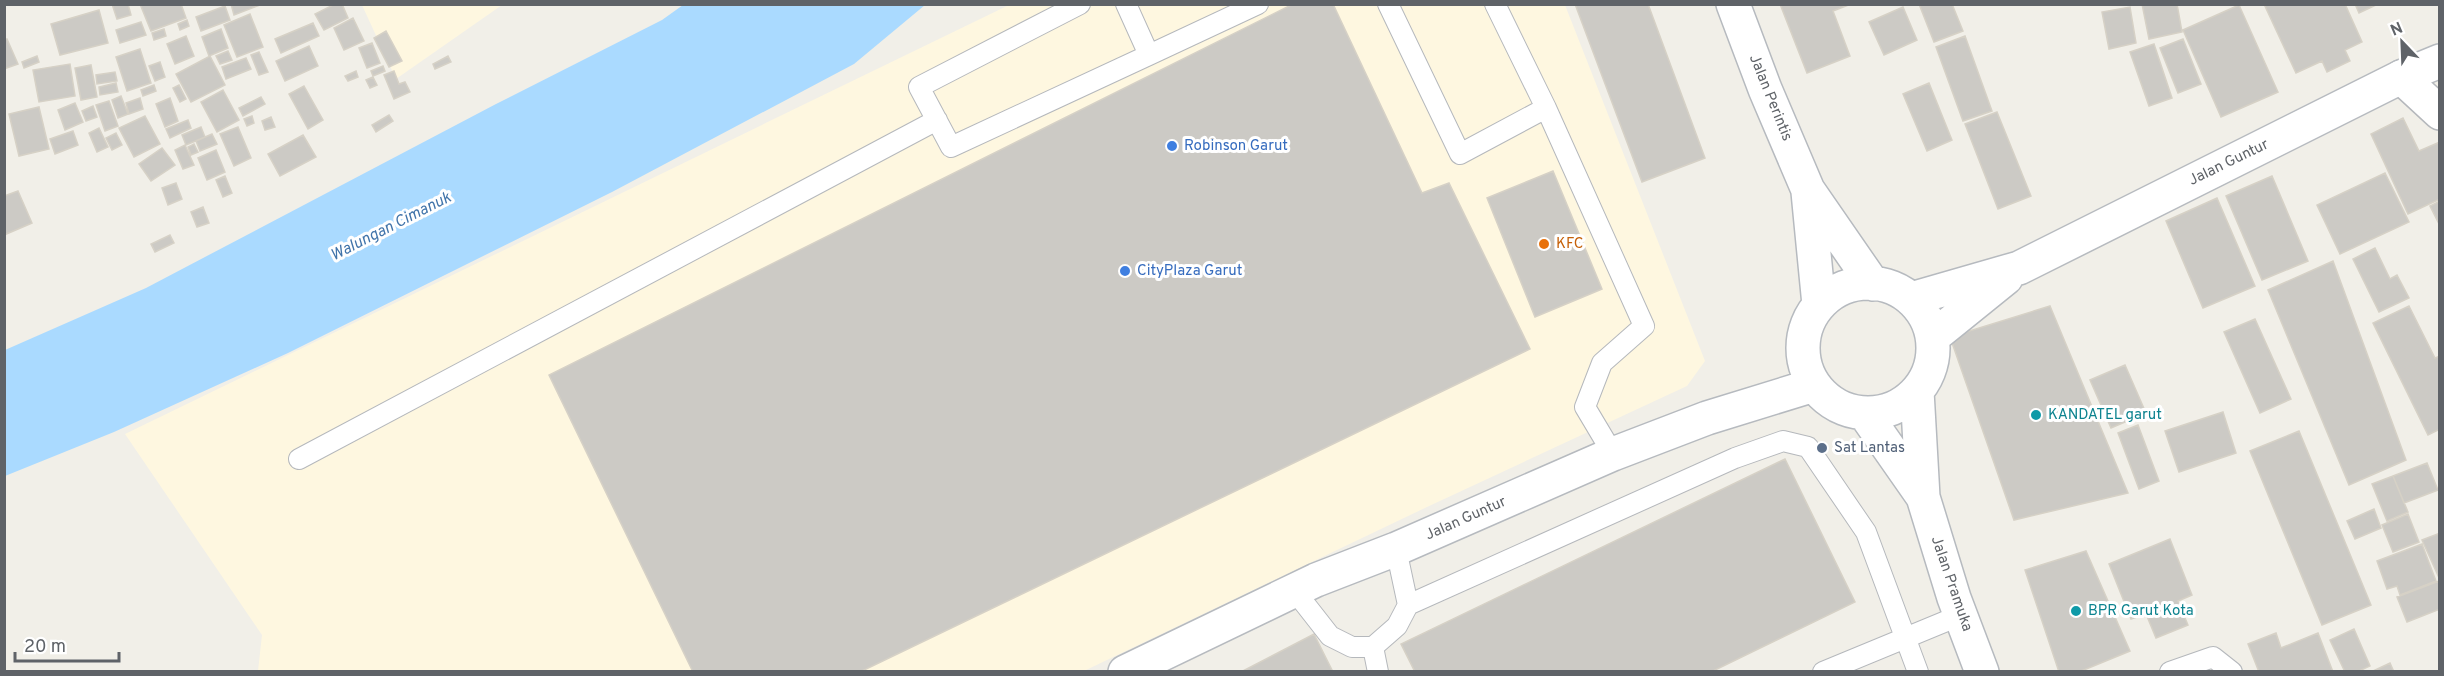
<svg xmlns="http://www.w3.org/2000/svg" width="2444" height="676" font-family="Overpass,sans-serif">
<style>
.commercial{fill:#fef7e0}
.water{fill:#aadaff}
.building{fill:#cccac5;stroke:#d6d1c6;stroke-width:1.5}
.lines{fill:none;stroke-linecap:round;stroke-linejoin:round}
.lane-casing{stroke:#b5b8bc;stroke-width:22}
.street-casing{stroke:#b5b8bc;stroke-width:36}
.secondary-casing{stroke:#b6babf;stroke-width:36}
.lane{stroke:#fff;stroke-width:20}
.street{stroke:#fff;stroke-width:33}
.secondary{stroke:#fff;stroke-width:33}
.shop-dot{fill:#3f7fe0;stroke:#fff;stroke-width:2}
.food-dot{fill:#e8710a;stroke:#fff;stroke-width:2}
.culture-dot{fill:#0f9aa8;stroke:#fff;stroke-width:2}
.service-dot{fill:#5c6f8a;stroke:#fff;stroke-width:2}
.labels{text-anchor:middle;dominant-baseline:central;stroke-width:6;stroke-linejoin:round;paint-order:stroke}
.street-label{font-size:15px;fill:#5f6368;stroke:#fff}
.shop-label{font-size:15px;fill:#366cbe;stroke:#fff;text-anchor:start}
.food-label{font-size:15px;fill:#c56008;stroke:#fff;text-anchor:start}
.culture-label{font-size:15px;fill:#0d838f;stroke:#fff;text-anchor:start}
.service-label{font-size:15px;fill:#4e5e75;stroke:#fff;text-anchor:start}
.water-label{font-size:16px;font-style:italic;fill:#4174aa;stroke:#fff}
</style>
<rect width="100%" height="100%" fill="#f1efe8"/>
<!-- commercial -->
<path class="commercial" d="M362,5H502L396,79Z
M1009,5H1565L1705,361L1687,386L1427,507L1084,671H258L262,635L125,434Z"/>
<!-- water -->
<path class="water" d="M683,5H925L854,64L612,192L288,353L114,432L5,476V350L146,288L496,104L662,20Z"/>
<!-- building -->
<path class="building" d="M112,4H128L131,15L117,19Z
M140,4H181L186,18L151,31Z
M231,4H260V5L234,15Z
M335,4H342L348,18L324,30L315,14Z
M1293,4H1333L1422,193L1449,183L1530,349L860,672H693L549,375Z
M1575,4H1648L1705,158L1642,182Z
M1780,4H1851L1833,11L1850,56L1807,73Z
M1919,4H1952L1963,31L1934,42Z
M2142,4H2177L2182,32L2149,39Z
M2264,4H2345L2362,42L2345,50L2350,61L2327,72L2322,61L2296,73Z
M2355,4H2378L2359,13Z
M2239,5L2278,92L2221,117L2183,30Z
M225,6L230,20L201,31L196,17Z
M1903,7L1917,40L1884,55L1869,22Z
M2130,7L2136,43L2109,49L2102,12Z
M99,10L108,43L60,55L51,24Z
M250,14L263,47L237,57L224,25Z
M353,18L364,41L344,50L334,28Z
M187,20L189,26L180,30L178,24Z
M141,22L146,35L120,43L116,30Z
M313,23L319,36L281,53L275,39Z
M164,29L166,36L154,40L152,33Z
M221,29L228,48L209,56L202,37Z
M386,31L402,61L389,67L374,38Z
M186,36L194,56L175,64L167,44Z
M1965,36L1992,111L1963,121L1936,47Z
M7,39L18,64L4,69V40Z
M2183,39L2201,84L2178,93L2160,48Z
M372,43L380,63L367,68L359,48Z
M2154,44L2172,98L2149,106L2130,52Z
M309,46L318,66L285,81L276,61Z
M140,49L151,83L127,91L116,57Z
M228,51L232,60L220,64L216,56Z
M259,52L268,72L259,75L251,55Z
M37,56L39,62L24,68L22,62Z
M210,56L225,85L191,102L176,74Z
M448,56L451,62L435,69L433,64Z
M246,58L251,69L226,79L222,67Z
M160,62L165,77L155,81L149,66Z
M70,64L75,96L39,102L33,70Z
M91,65L97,97L81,100L75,68Z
M383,66L385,71L373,76L371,71Z
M356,71L358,77L348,81L345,76Z
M394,71L399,84L405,82L410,92L394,99L384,75Z
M115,72L117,81L97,84L96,75Z
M373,77L377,85L370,88L366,80Z
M116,83L118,92L100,95L99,87Z
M1929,83L1952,140L1927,151L1903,94Z
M154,85L156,91L143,96L141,90Z
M179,85L186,99L180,102L173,88Z
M304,86L323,120L308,129L289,94Z
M223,90L239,120L217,132L201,102Z
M121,96L128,114L118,118L112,100Z
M261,97L265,104L243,116L239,108Z
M140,98L143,109L129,114L126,103Z
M170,98L178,121L165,127L156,104Z
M109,101L118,126L105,131L96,105Z
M75,103L83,122L65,130L58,110Z
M93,106L97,117L86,121L82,111Z
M39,107L49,149L19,156L9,114Z
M1997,112L2031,196L1998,209L1965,124Z
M389,115L393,121L376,132L372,125Z
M145,116L160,144L134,157L119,128Z
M252,116L254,123L247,126L244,119Z
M271,117L275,127L265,130L262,121Z
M2403,118L2419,151L2440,142V199L2408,214L2371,134Z
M188,120L191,128L170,138L166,129Z
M201,127L205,137L186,145L182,135Z
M238,127L251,158L234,166L220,134Z
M99,128L108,147L97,152L89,133Z
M73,131L78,145L55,154L50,139Z
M116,133L122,145L112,150L106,138Z
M212,134L217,144L200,151L196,141Z
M303,135L316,157L280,176L268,154Z
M194,144L198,152L191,155L188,147Z
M185,145L194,165L183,169L175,150Z
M162,148L175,165L151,181L139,164Z
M216,150L225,172L207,180L198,158Z
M1553,171L1602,289L1535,317L1487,198Z
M2385,173L2409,222L2340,254L2317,205Z
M225,176L232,193L223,197L216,180Z
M2272,176L2308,261L2262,280L2226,196Z
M176,183L182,199L168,205L162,188Z
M18,191L32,223L4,235V196Z
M2217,198L2255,286L2203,308L2166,221Z
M2440,201V226L2430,206Z
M203,207L209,223L197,227L191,212Z
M170,235L174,243L155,252L151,244Z
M2375,248L2390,279L2397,275L2409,298L2379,312L2353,259Z
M2333,261L2406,460L2349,485L2268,290Z
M2050,306L2128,493L2014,520L1950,337Z
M2409,306L2435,358L2440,356V429L2428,435L2373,323Z
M2255,319L2291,399L2260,413L2224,332Z
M2125,365L2146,413L2111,428L2090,380Z
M2223,412L2236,453L2179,472L2165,431Z
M2138,425L2159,481L2139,489L2118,433Z
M2299,431L2371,605L2322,625L2250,451Z
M1785,459L1855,602L1711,672H1415L1401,644Z
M2427,463L2438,490L2404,503L2393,476Z
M2393,476L2408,512L2387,521L2372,484Z
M2374,509L2381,528L2355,539L2347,521Z
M2408,514L2419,542L2393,552L2382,525Z
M2440,533V580L2422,540Z
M2170,539L2192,595L2178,601L2188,625L2156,638L2146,614L2131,619L2109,564Z
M2422,544L2436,581L2400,595L2397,586L2387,589L2377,561Z
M2086,551L2130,651L2079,672H2059L2025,570Z
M2439,581L2440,609L2407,622L2397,597Z
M2354,629L2370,666L2357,672H2345L2330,640Z
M2276,633L2281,648L2318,633L2333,672H2259L2248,644Z
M1314,634L1333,672H1241Z
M2390,663L2394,672H2371Z"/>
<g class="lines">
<defs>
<path id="lane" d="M1080,4L919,87L951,147L1149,55
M1126,4L1149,55L1258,4
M1388,4L1460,154L1546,108
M1495,4L1546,108L1644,326L1602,363L1585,407L1613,454
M299,459L937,120
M1294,590L1330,636L1352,647H1373L1397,626L1408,605L1396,549
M1408,605L1735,458L1783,441L1808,447L1866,532L1918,672
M1373,647L1378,672
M1823,672L1961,615
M2170,672L2213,657L2232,672"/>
<path id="street" d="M2401,77L2440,113"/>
<path id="secondary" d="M1733,4L1765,89L1808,190L1873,284
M1808,192L1819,305
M1803 348a65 65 0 1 1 130 0a65 65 0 1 1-130 0Z
M1911,299L2019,268L2401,77L2440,61
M1933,337L2006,278
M1917,391L1923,497L1954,598L1982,672
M1865,414L1923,497
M1125,672L1316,580L1396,549L1613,454L1707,418L1814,385"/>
</defs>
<!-- lane casing -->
<use href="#lane" class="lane-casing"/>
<!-- street casing -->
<use href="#street" class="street-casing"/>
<!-- secondary casing -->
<use href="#secondary" class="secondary-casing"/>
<!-- lane -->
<use href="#lane" class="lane"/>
<!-- street -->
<use href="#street" class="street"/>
<!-- secondary -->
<use href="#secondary" class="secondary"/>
</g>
<!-- markers -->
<g class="shop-dot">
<circle cx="1172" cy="146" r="6"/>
<circle cx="1125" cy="271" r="6"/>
</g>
<circle class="food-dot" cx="1544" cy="244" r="6"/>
<g class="culture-dot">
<circle cx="2036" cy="415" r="6"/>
<circle cx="2076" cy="611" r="6"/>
</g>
<circle class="service-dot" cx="1822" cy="448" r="6"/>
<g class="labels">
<!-- street labels -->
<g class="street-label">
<text transform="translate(1770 98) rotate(68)">Jalan Perintis</text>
<text transform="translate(2229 163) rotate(-26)">Jalan Guntur</text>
<text transform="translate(1466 519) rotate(-24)">Jalan Guntur</text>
<text transform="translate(1951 584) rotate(71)">Jalan Pramuka</text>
</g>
<!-- shop labels -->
<g class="shop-label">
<text x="1184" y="146">Robinson Garut</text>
<text x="1137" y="271">CityPlaza Garut</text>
</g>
<!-- food labels -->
<g class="food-label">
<text x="1556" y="244">KFC</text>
</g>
<!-- culture labels -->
<g class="culture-label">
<text x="2048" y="415">KANDATEL garut</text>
<text x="2088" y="611">BPR Garut Kota</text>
</g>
<!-- service labels -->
<g class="service-label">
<text x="1834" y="448">Sat Lantas</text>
</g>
<!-- water labels -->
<g class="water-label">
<text transform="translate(391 227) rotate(-27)">Walungan Cimanuk</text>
</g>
</g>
<!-- border -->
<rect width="2444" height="676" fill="none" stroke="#5f6368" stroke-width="12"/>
<!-- north arrow -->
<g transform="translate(2402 42) rotate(337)" stroke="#ffffff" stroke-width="4.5" paint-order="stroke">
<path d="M0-4.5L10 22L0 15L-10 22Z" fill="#5f6368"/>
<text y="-9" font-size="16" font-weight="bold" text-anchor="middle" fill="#5f6368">N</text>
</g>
<!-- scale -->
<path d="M15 652v9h104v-9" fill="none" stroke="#5f6368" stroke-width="3"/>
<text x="24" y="652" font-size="18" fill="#5f6368" stroke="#ffffff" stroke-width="4.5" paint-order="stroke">20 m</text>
</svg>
